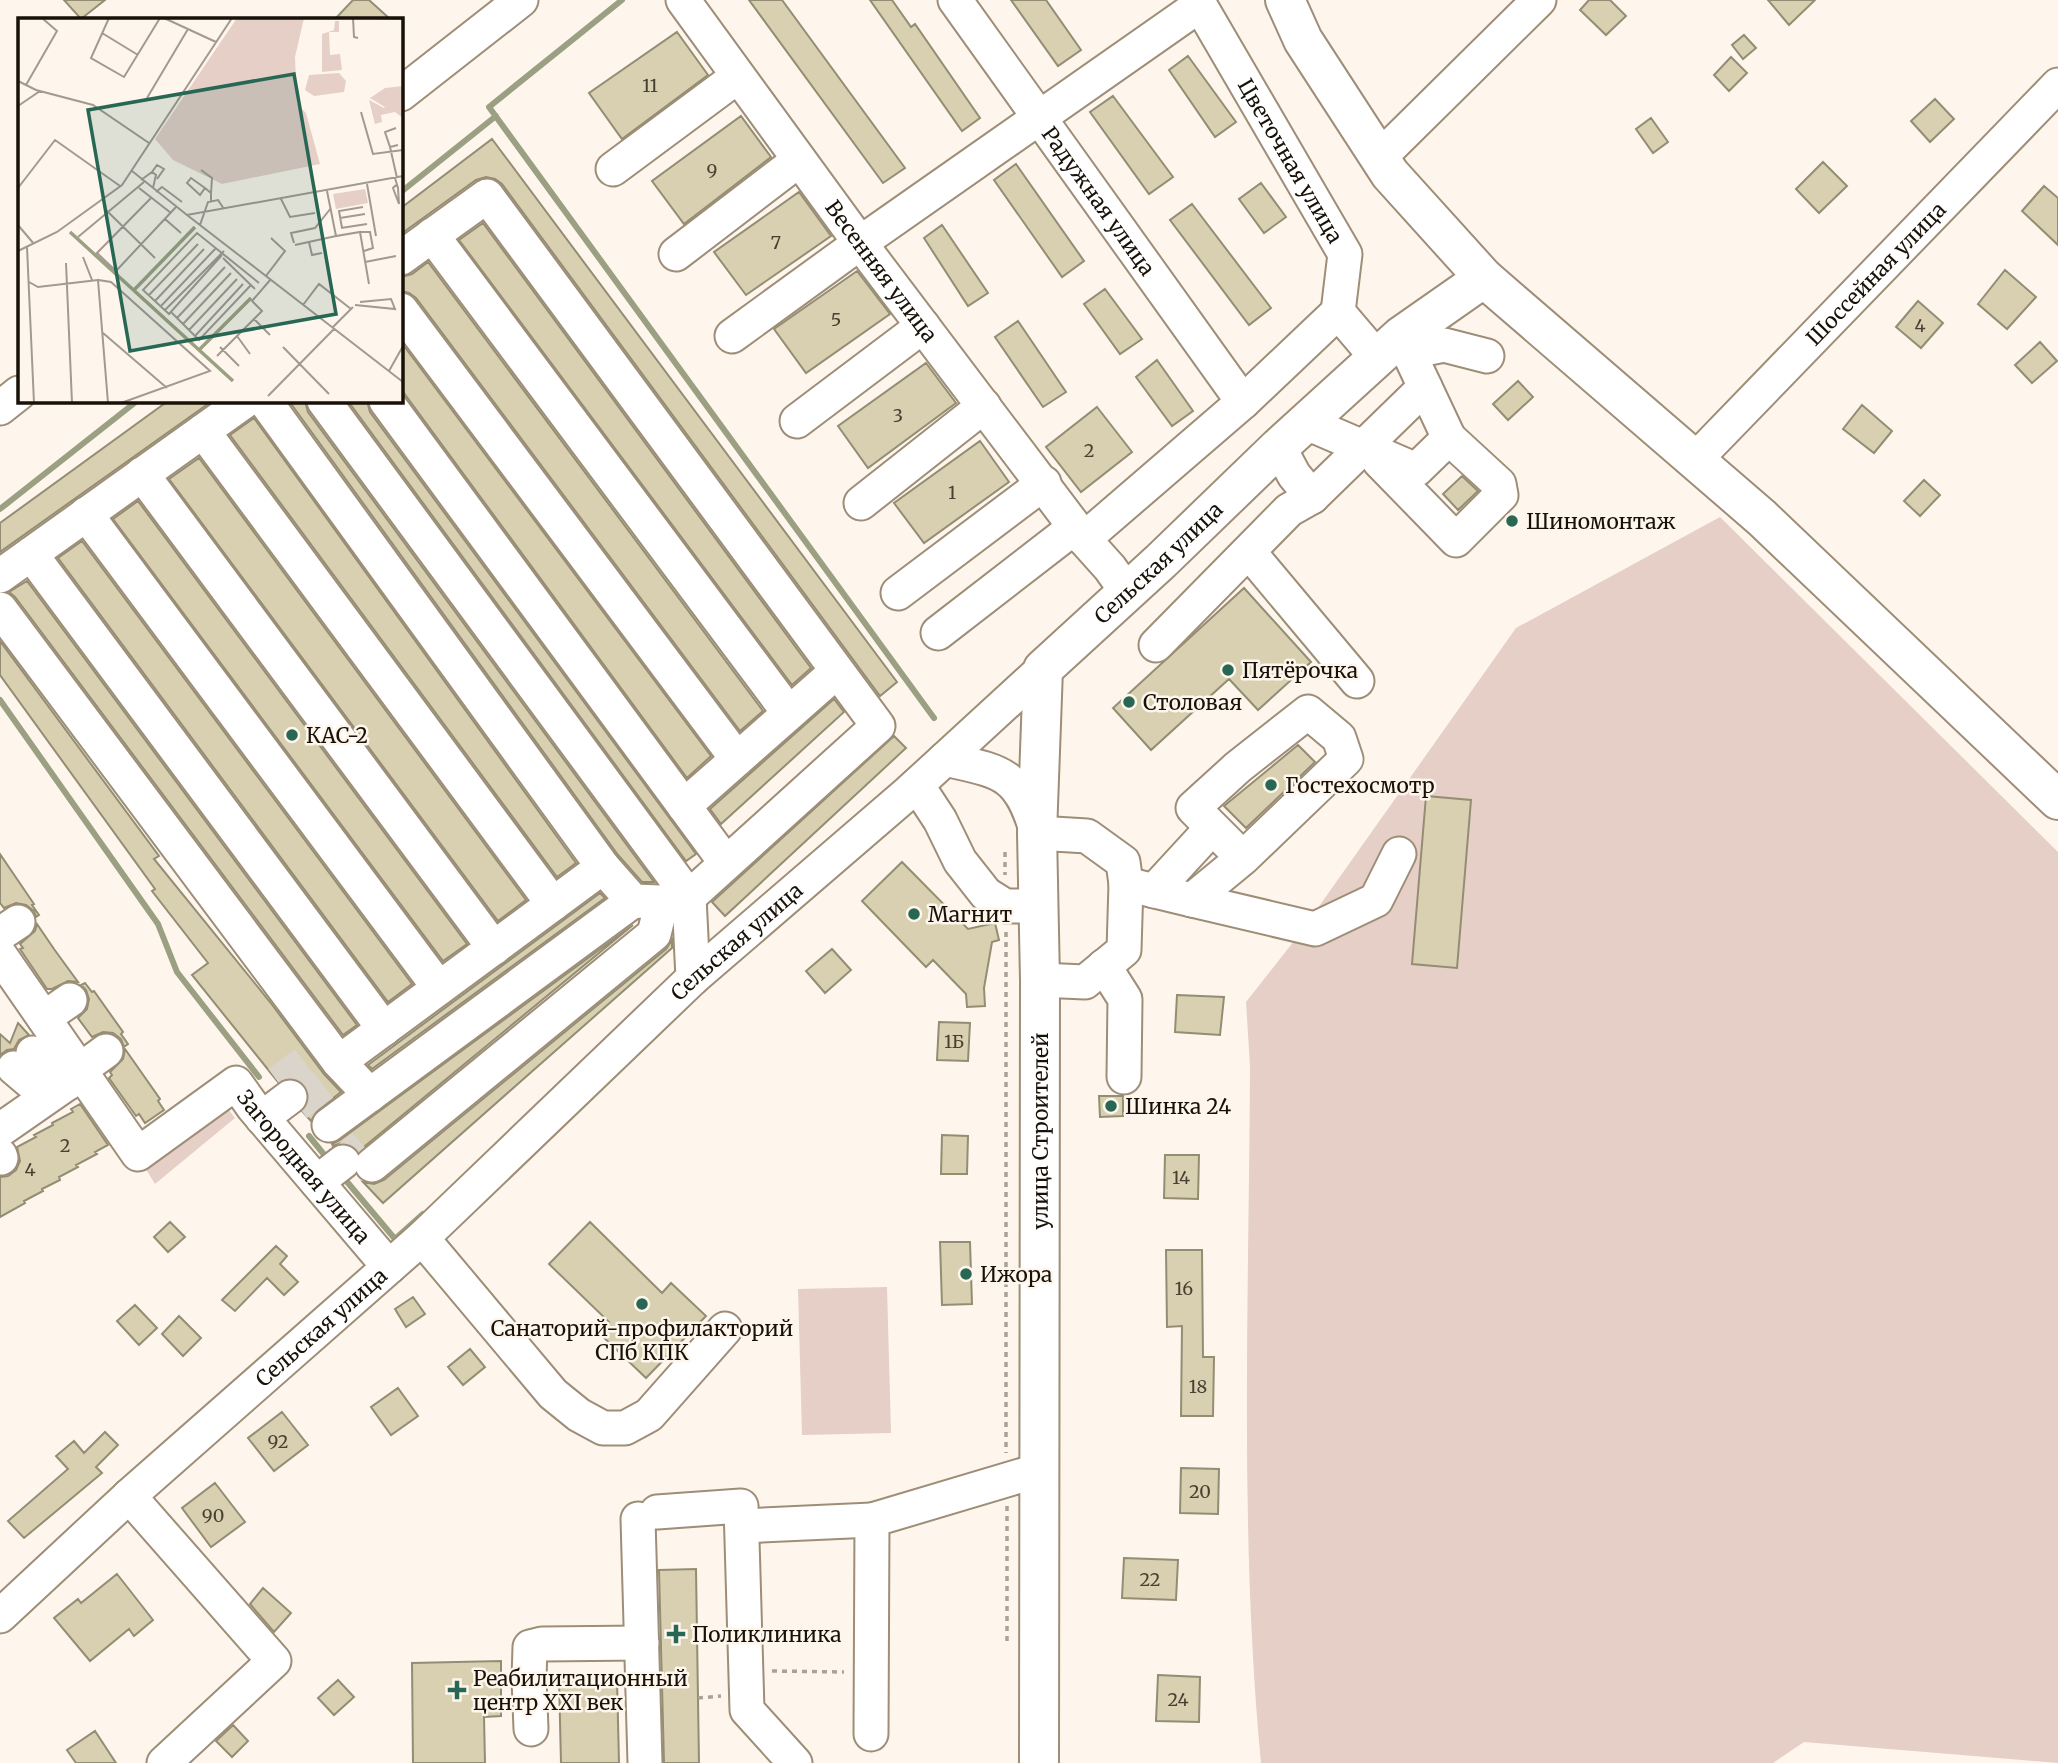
<svg xmlns="http://www.w3.org/2000/svg" width="2058" height="1763" font-family="Merriweather,serif">
<style>
.green{fill:#e5cfc7}
.lines{fill:none;stroke-linecap:round;stroke-linejoin:round}
.stream{stroke:#9ca082;stroke-width:6}
.building{fill:#d9d0b1;stroke:#938d73;stroke-width:2}
.minor-tunnel{stroke:#dbd4ca;stroke-width:33;stroke-dasharray:33 17;stroke-linecap:butt}
.minor-casing{stroke:#9e8d77;stroke-width:37}
.major-casing{stroke:#9e8d77;stroke-width:42}
.path{stroke:#a9a298;stroke-width:3.5;stroke-dasharray:5 5;stroke-linecap:butt}
.minor{stroke:#fff;stroke-width:33}
.major{stroke:#fff;stroke-width:38}
.poi-dot{fill:#276754;stroke:#fef6ec;stroke-width:2.5}
.labels{text-anchor:middle;dominant-baseline:central;stroke-width:5;stroke-linejoin:round;paint-order:stroke}
.number-label{font-size:18px;fill:#484132}
.street-label{font-size:21px;fill:#171108;stroke:#fef6ec}
.poi-label{font-size:21px;fill:#171108;stroke:#fef6ec;text-anchor:start}
.inset-river{fill:none;stroke:#9ca082;stroke-width:3.5}
.inset-road{fill:none;stroke:#a29a91;stroke-width:2}
.view{fill:#276754;fill-opacity:0.15;stroke:#276754;stroke-width:3.5}
.inset-edge{fill:none;stroke:#171108;stroke-width:3.5}
</style>
<rect width="100%" height="100%" fill="#fef6ec"/>
<!-- green -->
<path class="green" d="M1720,517L2058,852V1763L1804,1742L1773,1763H1261C1239,1532 1249,1298 1250,1066L1246,1002L1298,936L1516,628Z
M228,1109L235,1118L155,1184L144,1166Z
M887,1287L891,1433L802,1435L798,1289Z"/>
<g class="lines">
<!-- stream -->
<path class="stream" d="M622,0L489,107L934,718
M401,192L496,116
M0,509L137,401
M0,700L158,924L177,972L259,1077
M309,1136L326,1157
M343,1177L395,1239L423,1214"/>
</g>
<!-- building -->
<path class="building" d="M64,0H105L81,19Z
M353,0H369L390,19H335Z
M749,0H782L905,168L883,183Z
M870,0H892L911,27L915,24L980,118L962,131Z
M1011,0H1046L1081,50L1058,66Z
M1589,0H1610L1626,16L1606,35L1580,10Z
M1768,0H1815L1789,25Z
M677,32L708,75L622,139L589,93Z
M1744,35L1756,48L1743,59L1732,45Z
M1188,56L1236,122L1215,137L1169,70Z
M1731,57L1747,73L1729,91L1714,75Z
M1113,96L1173,177L1149,194L1090,112Z
M1935,99L1954,119L1930,142L1911,121Z
M741,116L771,157L684,224L652,181Z
M1651,118L1668,142L1653,153L1636,129Z
M492,139L897,682L880,696L502,184L495,179L486,177L476,180L401,234V208Z
M1823,162L1847,186L1819,213L1796,189Z
M1016,164L1084,261L1062,277L994,180Z
M1261,183L1286,217L1264,233L1239,199Z
M2044,186L2058,198V245L2022,211Z
M799,192L831,236L746,295L714,252Z
M1192,204L1271,308L1249,325L1170,220Z
M483,223L811,668L792,685L459,240Z
M942,225L988,293L968,306L924,238Z
M428,262L763,711L740,731L416,298L409,293L401,291V277L412,274Z
M2005,270L2036,297L2007,329L1978,304Z
M857,271L890,314L806,373L774,329Z
M1105,289L1142,339L1120,354L1084,304Z
M1918,301L1943,323L1921,348L1896,327Z
M1018,321L1066,392L1043,407L995,337Z
M401,342L711,756L687,778L401,389Z
M2040,342L2057,361L2032,383L2015,365Z
M1157,360L1193,411L1172,426L1136,377Z
M926,363L956,403L868,468L838,426Z
M1518,381L1533,397L1508,420L1493,404Z
M168,401H212L0,552V523Z
M289,401H305L308,412L654,882H642L618,855Z
M348,401H367L370,412L696,854L686,861Z
M1862,405L1892,431L1874,453L1843,429Z
M1097,407L1132,452L1081,492L1046,447Z
M254,418L576,863L557,877L230,435Z
M980,441L1009,482L924,543L894,503Z
M199,458L526,900L498,921L169,479Z
M1462,476L1478,491L1458,510L1443,494Z
M1924,480L1940,495L1920,516L1904,501Z
M138,501L467,944L443,961L113,519Z
M82,541L412,984L388,1002L58,558Z
M27,581L357,1025L343,1035L15,597L9,592Z
M1244,588L1311,662L1258,710L1229,679L1151,750L1113,708Z
M0,641L159,856L154,859L270,1002L324,1074L341,1092L318,1110L311,1121L302,1111L308,1104L309,1095L305,1085L298,1080L288,1078L278,1082L192,975L208,963L152,891L155,889L0,675Z
M834,699L844,712L721,824L710,809Z
M894,736L906,748L725,916L712,902Z
M1298,745L1315,762L1246,828L1224,806Z
M1426,796L1471,800L1457,968L1412,964Z
M0,854L34,904L32,905L39,915L36,917L34,911L26,905L16,903L4,908L0,903Z
M902,862L968,929L995,923L999,940L992,942L984,988L985,1006L967,1007L966,994L933,960L926,967L862,901Z
M600,893L605,898L372,1069L368,1065Z
M37,924L54,949L78,982L68,981L52,989H47L20,949L23,948L20,944L35,931Z
M633,925L359,1151L350,1144L341,1143L333,1146L332,1144L340,1140Z
M672,940V948L383,1203L363,1182L374,1184L384,1180L666,949Z
M832,949L851,970L825,993L806,971Z
M85,983L92,992L94,991L123,1032L121,1034L128,1044L124,1047L121,1039L113,1033L103,1032L92,1037L78,1018L87,1009L89,999L86,990L81,985Z
M1177,995L1224,997L1220,1035L1175,1032Z
M939,1022L970,1023L968,1061L937,1060Z
M18,1023L29,1035L19,1040L14,1049L7,1050L0,1055V1034L10,1043Z
M125,1049L160,1099L158,1101L164,1110L145,1123L139,1114L136,1116L109,1078L112,1075L110,1072L123,1059Z
M1099,1096H1123V1116L1100,1117Z
M80,1104L108,1145L95,1152L97,1154L76,1165L78,1167L59,1177L60,1180L42,1189L43,1191L24,1201L25,1203L0,1217V1177L8,1176L16,1170L20,1161L17,1147L36,1137L34,1135L53,1125L52,1123L73,1112L71,1109Z
M942,1135L968,1136L967,1174H941Z
M1165,1155H1199L1198,1199L1164,1198Z
M170,1222L185,1237L168,1252L154,1237Z
M590,1222L662,1293L671,1283L706,1316L646,1378L599,1333L609,1322L549,1264Z
M940,1242H970L972,1304L942,1305Z
M276,1246L287,1256L280,1264L298,1282L284,1295L267,1278L235,1311L222,1300Z
M1166,1250H1202L1203,1357H1214L1213,1416H1181L1182,1326L1167,1327Z
M413,1297L425,1314L406,1327L395,1309Z
M135,1305L157,1328L139,1345L117,1321Z
M179,1316L201,1338L183,1356L162,1334Z
M470,1349L485,1367L463,1385L448,1367Z
M398,1388L418,1416L391,1435L371,1407Z
M282,1412L308,1445L274,1471L248,1438Z
M105,1432L118,1445L96,1467L102,1473L24,1538L8,1521L68,1469L56,1456L74,1441L84,1453Z
M1181,1468L1219,1469L1218,1514L1180,1513Z
M215,1483L245,1522L211,1547L182,1508Z
M1124,1558L1178,1560L1176,1600L1122,1598Z
M696,1569L699,1763H664L659,1570Z
M117,1574L153,1620L134,1636L129,1629L90,1661L54,1618L78,1599L81,1603Z
M263,1588L291,1613L274,1632L250,1604Z
M501,1661V1716L484,1717L485,1763H413L412,1663Z
M1158,1675L1200,1677L1199,1722L1156,1721Z
M617,1679L619,1763H561L559,1680Z
M338,1680L354,1697L334,1715L318,1698Z
M233,1725L248,1741L232,1757L216,1741Z
M95,1731L116,1763H76L67,1750Z"/>
<g class="lines">
<!-- minor-tunnel -->
<path class="minor-tunnel" d="M278,1082L308,1060
M297,1105L324,1084
M343,1162L363,1145"/>
<defs>
<g id="minor">
<path id="s1" d="M683,0L860,243L1084,539L1110,568L1127,592"/>
<path id="s2" d="M955,0L1243,402"/>
<path id="s3" d="M1197,0L1345,254L1338,312L1378,359"/>
<path d="M401,94L521,0"/>
<path d="M1379,158L1539,0"/>
<path d="M613,169L737,77"/>
<path d="M432,235L789,713"/>
<path d="M676,254L799,160"/>
<path d="M401,310L737,759"/>
<path d="M732,336L860,243L1200,5"/>
<path d="M1409,352L1444,345L1487,356"/>
<path d="M265,401L603,867L633,901L662,902L689,897L878,726L487,196L401,258"/>
<path d="M324,401L689,897L693,978"/>
<path d="M386,401L726,863"/>
<path d="M0,408L19,393"/>
<path d="M797,421L923,326"/>
<path d="M1307,423L1416,470L1449,438L1401,336"/>
<path d="M203,431L553,904"/>
<path d="M1379,461L1456,540L1501,495L1499,484L1449,438"/>
<path id="s4" d="M1694,461L2058,85"/>
<path d="M142,474L494,948"/>
<path d="M1312,497L1425,387"/>
<path d="M861,503L984,406"/>
<path d="M86,514L439,988"/>
<path d="M1084,539L1243,402L1338,312"/>
<path d="M1249,552L1357,681"/>
<path d="M31,554L384,1029"/>
<path d="M0,576L245,401"/>
<path d="M898,593L1044,483"/>
<path d="M0,609L339,1062L370,1095"/>
<path d="M938,633L1075,527"/>
<path d="M1156,645L1289,510L1312,497L1294,475L1279,447"/>
<path d="M945,759C1002,772 1019,772 1037,833L1087,836L1123,862L1126,884L1124,950L1085,982L1040,980"/>
<path d="M917,785L940,820L960,861L986,894L1005,906H1038"/>
<path d="M684,806L836,672"/>
<path d="M1126,884L1192,900L1243,858L1346,759L1339,738L1308,712L1238,767L1193,808L1243,858"/>
<path d="M1154,891L1212,828"/>
<path d="M1192,900L1315,929L1376,900L1399,854"/>
<path d="M0,934L18,922"/>
<path id="s5" d="M0,955L138,1154L236,1083L253,1107L389,1267"/>
<path d="M1104,966L1125,999L1124,1077"/>
<path d="M44,1018L70,1000"/>
<path d="M33,1053L68,1083"/>
<path d="M339,1062L603,867"/>
<path d="M14,1068L47,1096"/>
<path d="M80,1070L106,1051"/>
<path d="M262,1118L290,1097"/>
<path d="M329,1125L633,901"/>
<path d="M0,1130L82,1073"/>
<path d="M0,1155L1,1158"/>
<path d="M372,1165L654,934L662,902"/>
<path d="M317,1182L343,1162"/>
<path d="M422,1238L553,1394L579,1415L603,1428H625L649,1415L725,1329"/>
<path d="M129,1496L274,1661L164,1763"/>
<path d="M657,1512L741,1506L747,1710L795,1763"/>
<path d="M638,1519L645,1763"/>
<path d="M742,1526L872,1520"/>
<path id="s6" d="M0,1616L129,1496L422,1238L693,978L909,792L1043,669"/>
<path d="M531,1729L529,1679L530,1647L542,1644L642,1643"/>
<path d="M871,1734L872,1520L1040,1470"/>
</g>
<g id="major">
<path d="M1285,0L1303,40L1390,174L1484,278L1762,518L2058,800"/>
<path id="s7" d="M1039,1763L1040,980L1037,833L1043,669L1161,561L1279,447L1401,336L1484,278"/>
</g>
</defs>
<!-- minor casing -->
<use href="#minor" class="minor-casing"/>
<!-- major casing -->
<use href="#major" class="major-casing"/>
<!-- path -->
<path class="path" d="M1005,852V875
M1006,932V1453
M1007,1506V1645
M772,1671L844,1672
M698,1698L721,1696"/>
<!-- minor -->
<use href="#minor" class="minor"/>
<!-- major -->
<use href="#major" class="major"/>
</g>
<!-- markers -->
<g class="poi-dot">
<circle cx="1512" cy="521" r="7"/>
<circle cx="1228" cy="670" r="7"/>
<circle cx="1129" cy="702" r="7"/>
<circle cx="292" cy="735" r="7"/>
<circle cx="1271" cy="785" r="7"/>
<circle cx="914" cy="914" r="7"/>
<circle cx="1111" cy="1106" r="7"/>
<circle cx="966" cy="1274" r="7"/>
<circle cx="642" cy="1304" r="7"/>
<path d="M672.5 1623.5h7v7h7v7h-7v7h-7v-7h-7v-7h7z"/>
<path d="M453.5 1679.5h7v7h7v7h-7v7h-7v-7h-7v-7h7z"/>
</g>
<g class="labels">
<!-- number labels -->
<g class="number-label">
<text x="650" y="85">11</text>
<text x="712" y="170">9</text>
<text x="776" y="242">7</text>
<text x="836" y="319">5</text>
<text x="1920" y="325">4</text>
<text x="898" y="415">3</text>
<text x="1089" y="450">2</text>
<text x="952" y="492">1</text>
<text x="954" y="1041">1Б</text>
<text x="65" y="1145">2</text>
<text x="30" y="1169">4</text>
<text x="1181" y="1177">14</text>
<text x="1184" y="1288">16</text>
<text x="1198" y="1386">18</text>
<text x="278" y="1441">92</text>
<text x="1200" y="1491">20</text>
<text x="213" y="1515">90</text>
<text x="1150" y="1579">22</text>
<text x="1178" y="1699">24</text>
</g>
<!-- street labels -->
<g class="street-label">
<text stroke="none"><textPath href="#s3" startOffset="186">Цветочная улица</textPath></text>
<text stroke="none"><textPath href="#s2" startOffset="247">Радужная улица</textPath></text>
<text stroke="none"><textPath href="#s1" startOffset="336">Весенняя улица</textPath></text>
<text stroke="none"><textPath href="#s4" startOffset="261">Шоссейная улица</textPath></text>
<text stroke="none"><textPath href="#s7" startOffset="1251">Сельская улица</textPath></text>
<text stroke="none"><textPath href="#s6" startOffset="999">Сельская улица</textPath></text>
<text stroke="none"><textPath href="#s7" startOffset="632">улица Строителей</textPath></text>
<text stroke="none"><textPath href="#s5" startOffset="471">Загородная улица</textPath></text>
<text stroke="none"><textPath href="#s6" startOffset="432">Сельская улица</textPath></text>
</g>
<!-- poi labels -->
<g class="poi-label">
<text x="1526" y="521">Шиномонтаж</text>
<text x="1242" y="670">Пятёрочка</text>
<text x="1143" y="702">Столовая</text>
<text x="306" y="735">КАС-2</text>
<text x="1285" y="785">Гостехосмотр</text>
<text x="928" y="914">Магнит</text>
<text x="1125" y="1106">Шинка 24</text>
<text x="980" y="1274">Ижора</text>
<text x="642" y="1328" text-anchor="middle">Санаторий-профилакторий<tspan x="642" dy="24">СПб КПК</tspan></text>
<text x="692" y="1634">Поликлиника</text>
<text x="473" y="1678">Реабилитационный<tspan x="473" dy="24">центр ХХI век</tspan></text>
</g>
</g>
<!-- overview -->
<g transform="translate(18 18)">
<rect width="385" height="385" fill="#fef6ec"/>
<path d="M219,0H286L277,39L279,86L288,95L302,146L204,166L155,142L137,121ZM317,3H321V14H311L312,37L322,36L324,52L304,54V16L316,12ZM321,55L328,63L326,74L296,78L287,72L291,57ZM385,68V100L377,94L363,97L364,104L357,106L351,82L366,90L370,85L367,89L352,80L367,70ZM347,171L350,185L318,191L315,176Z" fill="#e5cfc7"/>
<path class="inset-river" d="M52,214L215,363M117,271L177,209M182,331L233,280"/>
<path class="inset-road" d="M91,0L73,40L106,59L142,0M146,0L198,24M335,0L336,19L340,20M353,0L385,1M84,15L120,37M0,63L18,72L75,87L131,125M8,67L39,13L24,0M129,80L170,11M0,88L22,73M343,94L355,136L385,132M372,129L367,114L378,110M183,152L194,160L193,175M114,153L169,197L385,158M134,154L139,147L146,151L139,161M377,160L380,170L381,186L375,170L378,167M379,160L372,129L380,127M123,162L134,154L138,157L135,170M349,166L358,218M0,170L37,122L102,168M121,170L153,195M187,170L182,177L169,165L173,160L187,170L193,175V183M309,173L318,218L342,214L351,266M138,174L144,169L164,184M263,181L272,199L297,195M88,192L137,240M169,197L385,364M322,200L347,196M147,201L163,215M0,207L16,226M182,207L190,184L200,182L206,191M323,210L349,206M324,210L321,193L345,189M342,214H352L355,230L346,233M60,219L126,164M291,224L294,237L304,235M276,225L273,215L297,210L313,190M277,227L318,218M9,229L16,385M0,233L39,214L104,167L214,0M79,235L98,253L158,189M77,237L134,179M204,237L151,296L125,272L179,215L241,265M65,239L74,262M205,240L237,271M347,244L378,238M48,245L54,385M248,258L267,233L253,220M11,264L20,269L80,262M131,277L180,226M137,283L186,231M285,287L301,266L333,291M337,287L377,291L373,281L342,284M143,288L198,230M147,292L206,233M153,294L181,322L233,267M159,300L207,249M236,301L252,317M165,306L213,255M315,309L335,289M171,312L219,261M85,315L149,370M177,318L225,266M219,318L232,336M202,329L221,348M265,329L311,376M199,338L244,293L234,283L253,261M371,353L385,328M250,378L316,311M90,385L80,262L93,264L192,353L103,385"/>
<path class="view" d="M276,56L318,296L112,333L70,92Z"/>
<rect width="385" height="385" class="inset-edge"/>
</g>
</svg>
